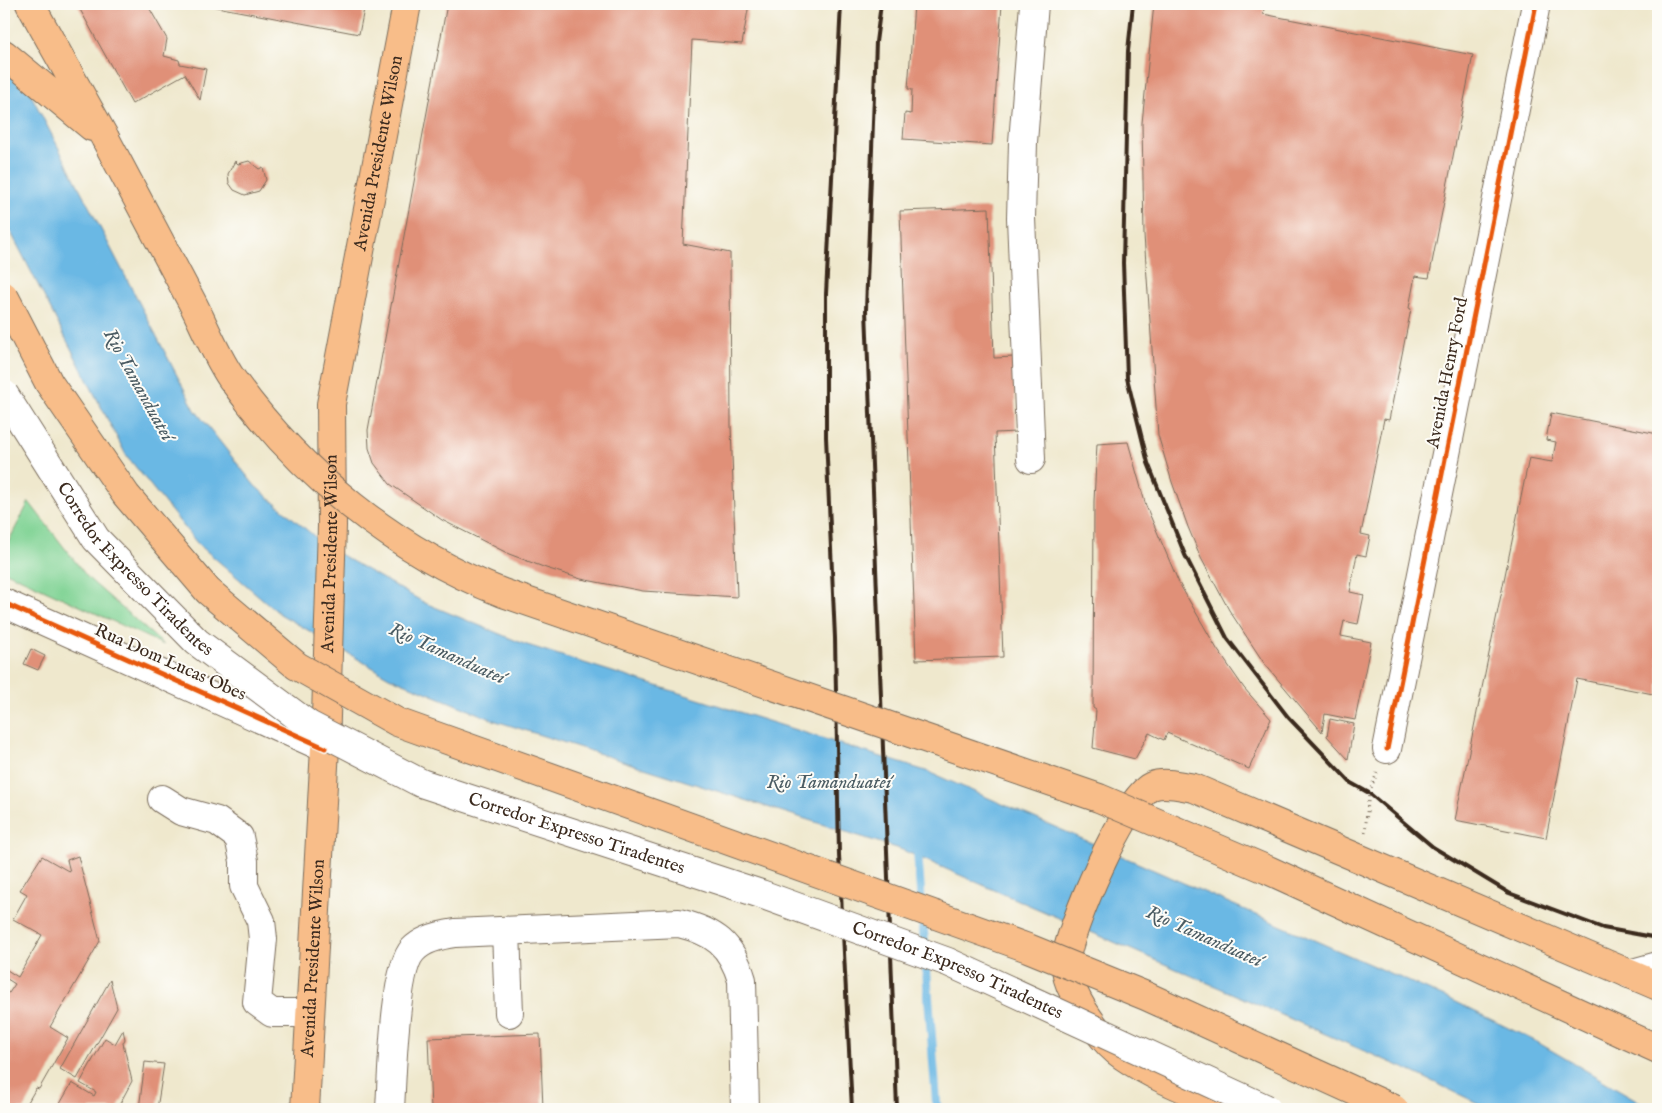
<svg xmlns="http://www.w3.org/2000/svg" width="1662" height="1113" font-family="'IM FELL English',serif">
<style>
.green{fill:#80d394;stroke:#5e7e59}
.water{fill:#6ab8e4;stroke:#527181}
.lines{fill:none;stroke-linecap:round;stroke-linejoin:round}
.stream{stroke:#6ab8e4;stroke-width:9}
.building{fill:#e09078}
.minor-casing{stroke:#7a6c5b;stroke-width:30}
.major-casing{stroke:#7a6c5b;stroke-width:30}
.highway-casing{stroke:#7a6c5b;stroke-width:30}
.path{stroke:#7a6c5b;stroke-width:3;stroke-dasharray:1 4;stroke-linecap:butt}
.minor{stroke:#fff;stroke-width:28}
.major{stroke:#f8bd89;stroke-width:28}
.highway{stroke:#f8bd89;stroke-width:28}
.rail{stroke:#3b2a1e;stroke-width:4}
.minor-bridge-casing{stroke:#7a6c5b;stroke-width:30;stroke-linecap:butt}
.highway-bridge-casing{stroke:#7a6c5b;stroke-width:30;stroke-linecap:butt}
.minor-bridge{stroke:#fff;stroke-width:28}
.highway-bridge{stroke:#f8bd89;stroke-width:28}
.cycleway-casing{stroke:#fdfcf7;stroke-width:8}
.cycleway{stroke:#e8590c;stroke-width:5}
.labels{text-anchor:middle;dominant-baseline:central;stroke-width:4;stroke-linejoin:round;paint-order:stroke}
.street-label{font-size:18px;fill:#3b2a1e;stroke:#fdfcf7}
.water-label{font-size:19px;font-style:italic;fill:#4b5c63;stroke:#fdfcf7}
</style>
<rect width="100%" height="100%" fill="#fdfcf7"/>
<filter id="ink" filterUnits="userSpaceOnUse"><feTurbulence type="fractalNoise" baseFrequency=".02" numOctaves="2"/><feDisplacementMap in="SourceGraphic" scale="10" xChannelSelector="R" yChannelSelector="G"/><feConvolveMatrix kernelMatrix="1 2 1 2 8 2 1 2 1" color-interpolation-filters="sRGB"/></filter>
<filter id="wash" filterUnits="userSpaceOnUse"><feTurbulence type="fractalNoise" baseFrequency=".0096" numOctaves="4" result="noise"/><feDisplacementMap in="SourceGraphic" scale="20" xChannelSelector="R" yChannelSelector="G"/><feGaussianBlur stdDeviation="1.12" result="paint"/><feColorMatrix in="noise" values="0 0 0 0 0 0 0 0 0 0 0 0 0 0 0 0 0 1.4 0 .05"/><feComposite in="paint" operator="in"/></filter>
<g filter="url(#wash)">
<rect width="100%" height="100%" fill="#efe8cd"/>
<!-- green -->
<path class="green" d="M29,502L88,578L164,645L4,571V550Z"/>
<!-- water -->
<path class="water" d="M4,43L195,410L255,486L327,547L425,603L524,644L929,772L1449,999L1537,1042L1652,1109H1490L1415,1073L900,849L496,721L389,677L280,614L197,543L126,455L4,219Z"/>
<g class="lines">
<!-- stream -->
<path class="stream" d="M917,845L937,1109"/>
</g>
<g id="blocks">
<!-- building -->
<path class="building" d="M77,4H147L167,39L164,56L179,60L180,64L206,69L200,100L185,74L132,104Z
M201,4H365L359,34Z
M447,4H749L742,44L692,40L683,244L730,253L731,426L737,597L643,591L581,579L546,568L509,554L442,520L390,484L374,463L369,448L368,430Z
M914,4H1002L992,145L903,139L905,113L911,114L912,89H908Z
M1154,4H1265L1263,14L1473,55L1429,278L1415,276L1409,308L1411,309L1389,420L1384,419L1361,534L1370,536L1366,556L1357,554L1350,592L1364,595L1358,624L1344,621L1341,636L1371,642L1355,720L1325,714L1322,732L1264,663L1229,610L1201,558L1188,527L1172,482L1158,435L1144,235L1142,123Z
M235,161L238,164L249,161L259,169L263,167L266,180L259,191L245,195L234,190L229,183L228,174Z
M989,208L994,358L1014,357L1016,432L995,433L1003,657L916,660L900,211Z
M1551,413L1658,434V695L1577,679L1546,838L1455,820L1529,458L1552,462L1556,442L1546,440Z
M1128,442L1146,506L1179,583L1217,649L1244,688L1271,719L1249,769L1167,733L1164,740L1149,733L1135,759L1093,748L1096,710L1093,708L1094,501L1097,444Z
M31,649L45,656L38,670L24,664Z
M1330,719L1354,724L1348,759L1327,736Z
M42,856L70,872L67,860L78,856L100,941L50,1027L68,1038L39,1089L36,1088L24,1109H4V990L9,993L15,984L4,977V975L7,970L18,977L42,935L13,919L27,894L20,890Z
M110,980L117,1008L77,1079L60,1069Z
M123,1030L125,1039L123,1043L132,1081L117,1109H57L72,1083L94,1096L96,1092L80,1083L105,1038L115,1044Z
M540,1034L543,1109H431L428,1038Z
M145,1062L164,1064L157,1109H139Z"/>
</g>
</g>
<g filter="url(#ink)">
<use href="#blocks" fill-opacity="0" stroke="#7a6c5b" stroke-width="1"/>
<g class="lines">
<defs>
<path id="minor" d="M1031,459L1021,218L1023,142L1034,4
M4,603L325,748
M1387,749L1536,4
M162,799L181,811L217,821L239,837L244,861V886L261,921L263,939L257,1002L272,1013H310
M506,931L509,1013
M1629,974L1658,966
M390,1109C392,1078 394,969 413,950C423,939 441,935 455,933L679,923C715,932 731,944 742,980L745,1109"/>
<g id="major">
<path id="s1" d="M305,1109L325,748L332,526L331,404L407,4"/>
</g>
<path id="highway" d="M30,4L105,138
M4,54L92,127
M1625,1034L1658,1049
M1232,1109C1196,1093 1156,1079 1123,1056C1105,1044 1083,1013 1074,993C1069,984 1065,971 1066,960C1068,931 1126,796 1152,786C1165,781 1181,786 1194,788L1658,986"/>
</defs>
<!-- minor casing -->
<use href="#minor" class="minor-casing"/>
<!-- major casing -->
<use href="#major" class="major-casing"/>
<!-- highway casing -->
<use href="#highway" class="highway-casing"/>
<!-- path -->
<path class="path" d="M1365,832L1369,793L1377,773"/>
<!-- minor -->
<use href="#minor" class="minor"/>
<!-- major -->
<use href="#major" class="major"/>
<!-- highway -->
<use href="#highway" class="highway"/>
<!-- rail -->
<path class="rail" d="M841,4L826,294V437L835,638L839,855L852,1109
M881,4L876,42L866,310L897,1109
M1133,4L1128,51L1123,263L1127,378L1148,463L1185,555L1227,638L1288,717L1351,783L1369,793L1433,847L1509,893L1603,928L1658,938"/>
<defs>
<g id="minor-bridge">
<path id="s2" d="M4,394L96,539L197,642L309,725L421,783L761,894L948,962L1267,1109"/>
</g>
<path id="highway-bridge" d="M105,138C134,193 163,247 192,302C205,327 216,356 232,379C300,474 395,551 503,593L1099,798L1268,870L1625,1034
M4,296L49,383L126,495L208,591L297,666L397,722L1028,948L1146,996L1394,1109"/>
</defs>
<!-- minor-bridge casing -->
<use href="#minor-bridge" class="minor-bridge-casing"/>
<!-- highway-bridge casing -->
<use href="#highway-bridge" class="highway-bridge-casing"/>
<!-- minor-bridge -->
<use href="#minor-bridge" class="minor-bridge"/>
<!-- highway-bridge -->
<use href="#highway-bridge" class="highway-bridge"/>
<defs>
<path id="cycleway" d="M4,603L325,748
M1387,749L1536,4"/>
</defs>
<!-- cycleway casing -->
<use href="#cycleway" class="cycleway-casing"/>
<!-- cycleway -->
<use href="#cycleway" class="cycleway"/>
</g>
</g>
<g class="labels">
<!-- street labels -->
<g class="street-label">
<text stroke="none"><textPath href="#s1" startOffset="961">Avenida Presidente Wilson</textPath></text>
<text transform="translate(1448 373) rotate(-79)">Avenida Henry Ford</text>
<text stroke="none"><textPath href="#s1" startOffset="556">Avenida Presidente Wilson</textPath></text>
<text stroke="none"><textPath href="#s2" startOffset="220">Corredor Expresso Tiradentes</textPath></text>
<text transform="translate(170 663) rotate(24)">Rua Dom Lucas Obes</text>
<text stroke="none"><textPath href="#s2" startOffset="745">Corredor Expresso Tiradentes</textPath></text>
<text stroke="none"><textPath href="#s1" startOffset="151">Avenida Presidente Wilson</textPath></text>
<text stroke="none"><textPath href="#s2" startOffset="1150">Corredor Expresso Tiradentes</textPath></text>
</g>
<!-- water labels -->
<g class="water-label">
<text transform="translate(138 385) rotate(61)">Rio Tamanduateí</text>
<text transform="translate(447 654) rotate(24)">Rio Tamanduateí</text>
<text x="829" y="783">Rio Tamanduateí</text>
<text transform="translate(1204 937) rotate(24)">Rio Tamanduateí</text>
</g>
</g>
<!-- margin -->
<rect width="1662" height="1113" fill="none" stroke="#fdfcf7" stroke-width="20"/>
</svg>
